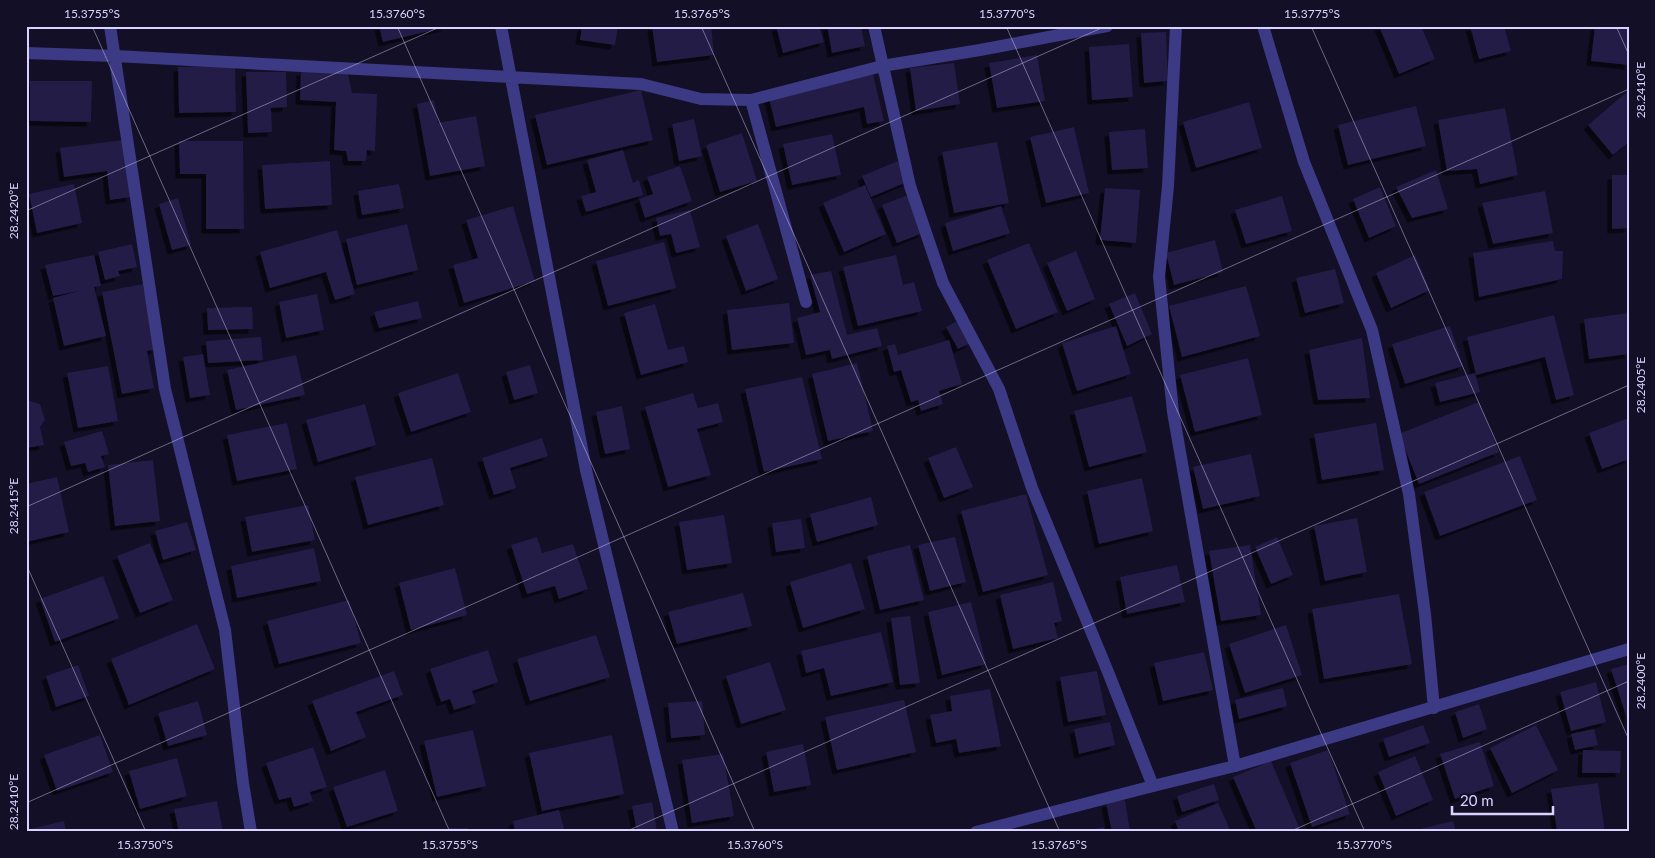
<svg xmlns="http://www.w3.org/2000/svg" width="1655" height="858" font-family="Lato,sans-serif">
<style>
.building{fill:#241b47;filter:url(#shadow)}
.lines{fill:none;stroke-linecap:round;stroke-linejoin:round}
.minor{stroke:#3d3a85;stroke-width:12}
.tertiary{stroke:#3d3a85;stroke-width:12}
.ticks{fill:none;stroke:#d9d4ff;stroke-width:1;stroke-opacity:0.45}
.neatline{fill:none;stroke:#d9d4ff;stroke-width:2}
.ticks-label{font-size:12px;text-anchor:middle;fill:#d9d4ff}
</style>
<defs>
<filter id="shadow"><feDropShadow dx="-4.5" dy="4.5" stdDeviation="0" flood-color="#0009"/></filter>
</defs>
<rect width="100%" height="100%" fill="#130f26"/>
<!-- building -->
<path class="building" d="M379,26H446V27L383,42Z
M582,26H618L615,45L580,40Z
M652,26H711L714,55L657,62Z
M776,26H819L824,42L783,53Z
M827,26H861L865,46L832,53Z
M1379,26H1421L1435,59L1399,74Z
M1470,26H1504L1511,51L1479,59Z
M1595,26H1629V65L1591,61Z
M1166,32L1168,81L1144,83L1141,33Z
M1129,44L1133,97L1092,100L1089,47Z
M1037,55L1045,101L997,108L989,63Z
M954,63L960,104L916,111L910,68Z
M235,66L236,112L179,113L178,67Z
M301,71L348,74L352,93L377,94L375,151L367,150L366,161H348L346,151L334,150L336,102L300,100Z
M246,72H286L287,107L271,108L272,132L248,133Z
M873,74L884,121L867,124L864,107L776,127L769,98Z
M30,81H92L91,122L30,121Z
M641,90L653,140L547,165L535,115Z
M1628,91L1629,142L1613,155L1588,125Z
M434,100L438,123L476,116L485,166L430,176L417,104Z
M1249,102L1262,148L1196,168L1183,122Z
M1416,106L1426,146L1348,165L1338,125Z
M1505,108L1518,175L1480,184L1477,169L1447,171L1438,120Z
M694,119L702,156L679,161L672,124Z
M1074,127L1089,193L1046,203L1030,137Z
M1145,129L1148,168L1112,170L1109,132Z
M742,133L757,181L720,192L706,145Z
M832,134L841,175L792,185L783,144Z
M124,140L131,197L110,200L107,171L64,177L60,148Z
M179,141H243L244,229H206V174H180Z
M997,142L1009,203L954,213L942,152Z
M623,150L633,183L639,180L643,195L586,212L581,196L596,192L587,160Z
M330,161L332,205L265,209L262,165Z
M898,161L907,182L871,197L862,176Z
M680,166L692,201L645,218L639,199L653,194L647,177Z
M1436,170L1448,209L1412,218L1396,187Z
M1612,175H1629V228L1612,229Z
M74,184L82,223L37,233L29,194Z
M399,184L404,208L362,215L358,191Z
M865,185L886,234L844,252L823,203Z
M1380,187L1396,226L1369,238L1353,199Z
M1105,188L1140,190L1136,243L1100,240Z
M1545,191L1553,233L1493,244L1482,203Z
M908,195L923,233L897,243L882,205Z
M1282,196L1292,231L1246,244L1235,210Z
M178,198L191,245L172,250L159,204Z
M513,206L535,281L464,303L453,265L478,258L466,220Z
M1001,206L1010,233L953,251L945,223Z
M690,210L700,247L676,253L671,234L660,236L656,218Z
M407,224L418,270L357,285L346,239Z
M758,224L778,279L746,291L726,236Z
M337,230L355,294L335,300L326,272L270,288L260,252Z
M1215,240L1223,272L1174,285L1166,253Z
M1553,241L1555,251H1563L1562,279L1479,297L1473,253Z
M664,242L676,288L608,306L596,261Z
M1029,243L1058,312L1016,329L987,260Z
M132,244L137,267L118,271L120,276L105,280L98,252Z
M1076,251L1095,299L1067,311L1047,263Z
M94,255L101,286L94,287L106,336L64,346L53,298L79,291L53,296L45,265Z
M896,255L903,285L914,282L922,311L858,326L843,267Z
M1415,255L1430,290L1391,308L1376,273Z
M1335,269L1344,303L1305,313L1296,278Z
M831,271L847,335L877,328L882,346L832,359L830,350L806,355L797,318L820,312L810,275Z
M143,284L156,349L147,351L154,388L122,394L102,292Z
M1246,286L1260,336L1182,357L1169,306Z
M1135,293L1152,334L1127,346L1109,304Z
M317,294L324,330L286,338L279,302Z
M418,301L422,318L379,328L374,312Z
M789,303L794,343L732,350L727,310Z
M655,304L668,350L684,346L688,362L641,375L624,313Z
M252,307L253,329L208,330L207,308Z
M1629,313V354L1589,359L1584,319Z
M1554,315L1574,395L1556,400L1545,357L1476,375L1467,337Z
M959,320L970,343L958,349L946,327Z
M1116,326L1131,374L1077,391L1062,343Z
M1450,326L1463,366L1405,384L1392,344Z
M261,337L263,360L208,363L206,341Z
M1362,338L1370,398L1318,400L1309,350Z
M949,340L962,384L939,391L943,404L921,411L918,400L911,402L901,370L894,372L887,346L895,344L898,355Z
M203,354L210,395L190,398L183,357Z
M296,355L305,395L236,410L227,370Z
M1248,358L1262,415L1195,432L1180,375Z
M857,363L873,431L828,441L812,374Z
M530,365L538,393L514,400L506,372Z
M108,366L118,421L78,428L67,373Z
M458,373L471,412L411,432L398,393Z
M1475,373L1480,392L1440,402L1435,383Z
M802,377L822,459L764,472L745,389Z
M693,393L698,408L718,403L723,422L697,429L711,475L668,487L645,407Z
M1132,396L1147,452L1089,467L1074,411Z
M26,400L40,404L45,420L40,427L44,445L26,448Z
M1479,402L1499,452L1419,484L1399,434Z
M365,404L376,445L318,462L306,420Z
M622,406L630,449L605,454L596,412Z
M1629,418V459L1602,469L1589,433Z
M287,423L297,469L237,481L227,435Z
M1376,423L1384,470L1322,480L1314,434Z
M102,431L109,454L101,456L105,467L88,472L85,463L71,466L64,442Z
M542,438L548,456L510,468L516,488L494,495L482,458Z
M956,447L973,487L944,498L928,458Z
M1251,454L1260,496L1203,509L1193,467Z
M1520,456L1537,500L1440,536L1424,492Z
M432,458L444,505L368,525L355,477Z
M153,460L160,521L115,526L108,465Z
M57,477L69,532L26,542V484Z
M1142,478L1153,531L1099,544L1087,491Z
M1026,494L1048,575L983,592L961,511Z
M871,497L878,525L817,542L810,514Z
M308,505L315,540L252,552L245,517Z
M724,515L732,563L687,570L679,522Z
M1357,518L1367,572L1325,581L1314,526Z
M801,519L805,548L776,552L772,523Z
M187,522L196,550L163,560L155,531Z
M537,537L542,553L573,544L588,589L559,599L555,586L527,594L511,545Z
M955,537L966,582L930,591L918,545Z
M1277,537L1293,575L1271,584L1255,547Z
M150,543L173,600L140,613L117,556Z
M910,545L924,600L880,610L867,556Z
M1250,545L1261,615L1221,621L1209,551Z
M314,548L321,581L237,598L231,566Z
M851,563L865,609L803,628L790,582Z
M1177,565L1185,602L1127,614L1120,577Z
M455,568L467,615L411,630L399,583Z
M103,576L119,618L55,642L40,599Z
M1053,582L1062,621L1054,623L1058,638L1013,649L1000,595Z
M743,593L752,626L677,644L668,612Z
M1399,594L1412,664L1324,679L1312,609Z
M349,600L361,643L279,664L267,621Z
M971,602L986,664L942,675L928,612Z
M910,616L920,683L900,685L891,618Z
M197,624L215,669L129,705L111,659Z
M1286,625L1302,675L1245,693L1229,644Z
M881,632L893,682L831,696L824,668L806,673L801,651Z
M596,635L610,677L530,701L517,659Z
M488,650L498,682L472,691L476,703L454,710L450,699L441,702L430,669Z
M1204,652L1213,690L1163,701L1154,663Z
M770,662L786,710L741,724L726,676Z
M1629,664V722H1628L1611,669Z
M78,665L89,696L56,707L46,676Z
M394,671L403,695L356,712L366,737L331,751L312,701Z
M1097,671L1106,715L1068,722L1060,677Z
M1596,682L1606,722L1571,731L1560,692Z
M1283,688L1287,706L1239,719L1235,700Z
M990,689L1001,746L959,753L956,739L936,743L930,715L952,711L950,696Z
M904,700L916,752L837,770L825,717Z
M198,701L207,735L168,746L158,713Z
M702,701L705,735L671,738L668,703Z
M1479,704L1487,729L1463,738L1455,712Z
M1110,722L1115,745L1079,754L1074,729Z
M1423,725L1430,743L1389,757L1383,739Z
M1536,725L1558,770L1512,793L1490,748Z
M1594,729L1598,745L1575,750L1571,734Z
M473,730L486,786L437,797L424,741Z
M100,735L113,772L57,791L44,755Z
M612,735L624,794L542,811L529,753Z
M1480,742L1494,786L1455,799L1440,754Z
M803,744L811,785L774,792L766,752Z
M313,747L327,787L310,792L313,801L294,807L291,797L279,800L266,763Z
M1328,750L1350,814L1312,827L1290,763Z
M1583,750L1621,751L1620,773H1582Z
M723,754L734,816L692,823L682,760Z
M1415,756L1433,800L1396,816L1378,772Z
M177,758L187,796L140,809L129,771Z
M1271,761L1301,832H1257L1233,777Z
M385,770L398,811L347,827L333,787Z
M1598,783L1605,832H1557L1551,789Z
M1214,784L1219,800L1182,812L1177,796Z
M1125,800L1130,832H1112L1106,803Z
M217,801L223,832H179L174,809Z
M652,802L657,832H637L632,806Z
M1218,803L1231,832H1179L1175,821Z
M559,810L565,832H515L513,821Z
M64,821L66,832H26V830Z
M1453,821L1456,832H1412V831Z
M1104,827V832H1084V831Z
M449,828H468V832H449Z"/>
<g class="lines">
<!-- minor -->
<path class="minor" d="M110,26L165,389L225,630L243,783L251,832
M501,26L586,470L673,832
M874,26L910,186L943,283L999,389L1032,488L1108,672L1153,786
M1176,26L1168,186L1159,277L1173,412L1235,766
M1263,26L1304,162L1372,330L1409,494L1425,614L1434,708
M26,53L115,56L641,84L701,99L751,100L882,66L980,50L1107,26
M751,100L806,302"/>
<!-- tertiary -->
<path class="tertiary" d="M976,832L1153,786L1235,766L1629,649"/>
</g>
<!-- ticks -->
<path class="ticks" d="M92,26L450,832M397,26L755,832M701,26L1060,832M1006,26L1365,832M1311,26L1629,740M1616,26L1629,55M26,211L442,26M26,507L1106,26M26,564L146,832M26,803L1629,89M625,832L1629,385M1289,832L1629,681"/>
<!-- border -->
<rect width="1655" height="858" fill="none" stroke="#130f26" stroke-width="55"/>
<!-- scale -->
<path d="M1452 806v8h101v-8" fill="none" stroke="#d9d4ff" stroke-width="2.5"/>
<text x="1460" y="806" font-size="15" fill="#d9d4ff" stroke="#130f26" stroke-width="4" paint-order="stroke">20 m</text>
<rect x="28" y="28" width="1600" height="802" class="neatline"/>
<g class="ticks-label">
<text x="92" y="18">15.3755°S</text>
<text x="397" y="18">15.3760°S</text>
<text x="702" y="18">15.3765°S</text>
<text x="1007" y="18">15.3770°S</text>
<text x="1312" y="18">15.3775°S</text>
<text transform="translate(1641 90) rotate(-90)" y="4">28.2410°E</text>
<text transform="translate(14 211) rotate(-90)" y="4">28.2420°E</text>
<text transform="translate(1641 385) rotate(-90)" y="4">28.2405°E</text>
<text transform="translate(14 506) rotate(-90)" y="4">28.2415°E</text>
<text transform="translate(1641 681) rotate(-90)" y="4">28.2400°E</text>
<text transform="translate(14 802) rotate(-90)" y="4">28.2410°E</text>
<text x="145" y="849">15.3750°S</text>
<text x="450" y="849">15.3755°S</text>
<text x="755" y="849">15.3760°S</text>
<text x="1059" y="849">15.3765°S</text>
<text x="1364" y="849">15.3770°S</text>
</g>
</svg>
